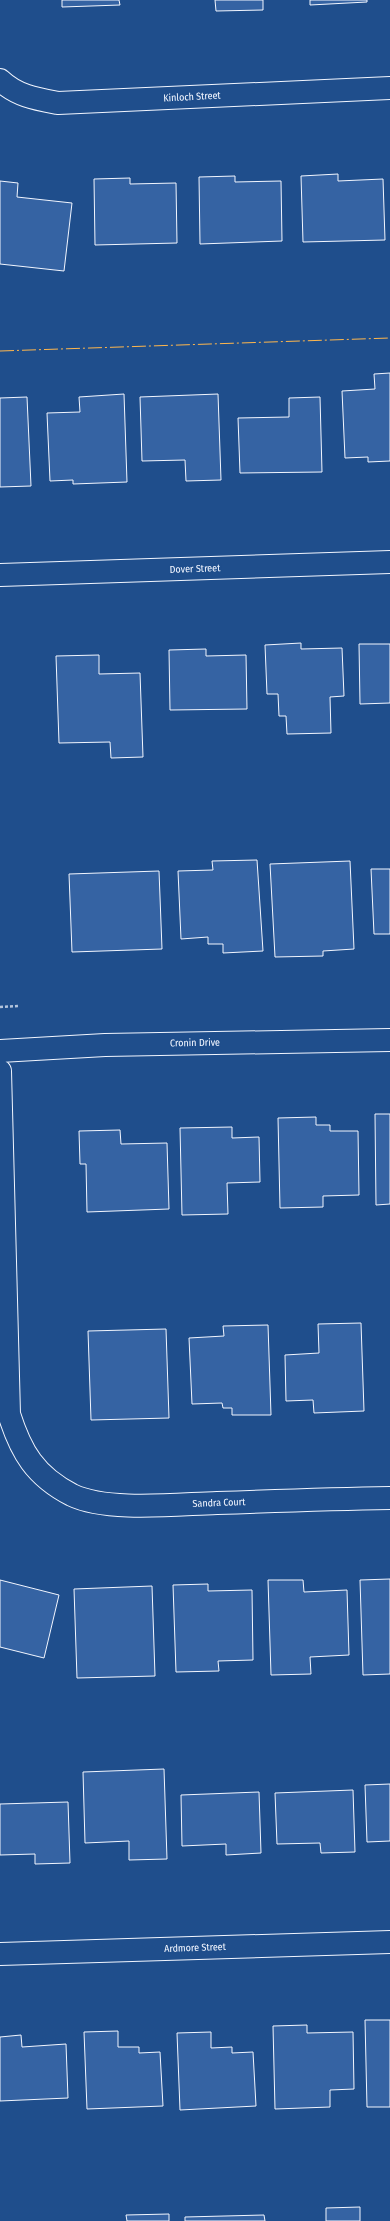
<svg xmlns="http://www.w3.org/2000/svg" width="390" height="2221" font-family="'Fira Sans Condensed',sans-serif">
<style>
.building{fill:#3563a3;stroke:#f2f6ff}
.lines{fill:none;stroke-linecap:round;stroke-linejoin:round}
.street-casing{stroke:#f2f6ff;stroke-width:24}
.path{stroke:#b3c4dc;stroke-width:2.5;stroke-dasharray:3 2;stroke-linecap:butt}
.street{stroke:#1f4e8c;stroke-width:22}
.power{stroke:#ffb74d;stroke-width:1;stroke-dasharray:14 3 2 3;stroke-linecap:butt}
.labels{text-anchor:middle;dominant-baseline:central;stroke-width:3;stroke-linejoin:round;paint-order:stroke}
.street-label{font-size:10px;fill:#f2f6ff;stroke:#1f4e8c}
</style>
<rect width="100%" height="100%" fill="#1f4e8c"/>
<!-- building -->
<path class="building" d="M62,0H119L120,5L62,7Z
M215,0H263V10L216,11Z
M310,0H367V2L310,5Z
M338,174V181L383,179L385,240L303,242L301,176Z
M235,176V182L281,181L282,241L200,244L199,177Z
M130,178V184L176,183L177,243L95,245L94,179Z
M0,181L18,183L17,197L72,203L64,271L0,264Z
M390,373V461L368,462V457L345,458L342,391L375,389L374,374Z
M124,394L127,482L73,484V480L50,481L47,413L80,412L79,397Z
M218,394L221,480L186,481L185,460L142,461L140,397Z
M27,397L31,486L0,487V398Z
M320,397L322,472L240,473L238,418L289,417V398Z
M301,643V649L342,648L344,696L330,697L331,733L287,734L286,716H279L278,694H267L265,645Z
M359,644H390V703L360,704Z
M206,649V656L246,655L247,709L170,710L169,650Z
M99,655V674L140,673L143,757L111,758L110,742L59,743L56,656Z
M257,860L263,951L223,953V944H208V937L181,939L178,871L213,870L212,861Z
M350,861L354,949L323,951V956L275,957L270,864Z
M371,869H390V934H374Z
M159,871L162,949L72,952L69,874Z
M375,1114H390V1204L376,1205Z
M316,1117V1125H330V1131H358L359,1195L323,1196V1207L280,1208L278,1118Z
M232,1127V1138L259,1137L260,1182L227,1183L228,1214L182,1215L180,1128Z
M120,1130L121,1144L167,1143L169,1209L87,1212L86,1164H80L79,1131Z
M361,1323L364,1411L314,1413L313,1400L286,1401L285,1355L319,1353L318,1324Z
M268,1325L271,1415H232V1408H223L222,1403L192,1404L189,1338L224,1336L223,1326Z
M166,1329L169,1418L91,1420L88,1331Z
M390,1579V1674L363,1675L360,1580Z
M0,1580L59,1595L44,1658L0,1647Z
M268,1580H303L304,1592L347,1590L349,1655L310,1657L311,1674L271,1675Z
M208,1584V1591L252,1590L253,1660L218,1661L219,1671L176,1672L173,1585Z
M152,1586L155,1676L77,1678L74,1589Z
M164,1769L167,1859L129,1860V1841L85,1843L83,1772Z
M390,1784V1841L367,1842L365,1785Z
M353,1790L355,1852L321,1853L320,1843L277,1844L275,1793Z
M259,1792L261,1853L226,1855V1844L182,1846L181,1795Z
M68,1802L70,1863L35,1864V1854L0,1855V1804Z
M365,2020H390V2107H367Z
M307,2025V2033L353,2032L354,2089L330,2090V2107L275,2109L273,2026Z
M118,2031V2047H139V2053L160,2052L163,2106L87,2109L84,2032Z
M211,2032V2048L232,2047V2053L253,2052L256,2106L180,2110L177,2033Z
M21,2035L22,2047L66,2044L68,2098L0,2101V2037Z
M360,2207V2221H326V2208Z
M169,2214V2221H127L126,2215Z
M264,2215L265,2221H185V2217Z"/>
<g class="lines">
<defs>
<path id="street" d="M0,80C17,96 36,99 58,103L390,88
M0,575L390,562
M0,1051L105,1045L390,1040
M0,1071L9,1414C21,1452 35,1476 72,1495C107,1512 178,1504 217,1503C274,1501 332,1499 390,1498
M0,1954L390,1942"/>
</defs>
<!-- street casing -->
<use href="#street" class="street-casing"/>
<!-- path -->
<path class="path" d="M0,1007L18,1006"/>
<!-- street -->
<use href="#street" class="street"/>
<!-- power -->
<path class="power" d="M0,351L390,338"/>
</g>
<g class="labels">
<!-- street labels -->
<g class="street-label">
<text transform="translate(192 97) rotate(-3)">Kinloch Street</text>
<text transform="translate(195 569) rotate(-2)">Dover Street</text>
<text transform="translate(195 1043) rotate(-1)">Cronin Drive</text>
<text transform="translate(219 1503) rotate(-2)">Sandra Court</text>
<text transform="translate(195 1948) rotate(-2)">Ardmore Street</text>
</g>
</g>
</svg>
